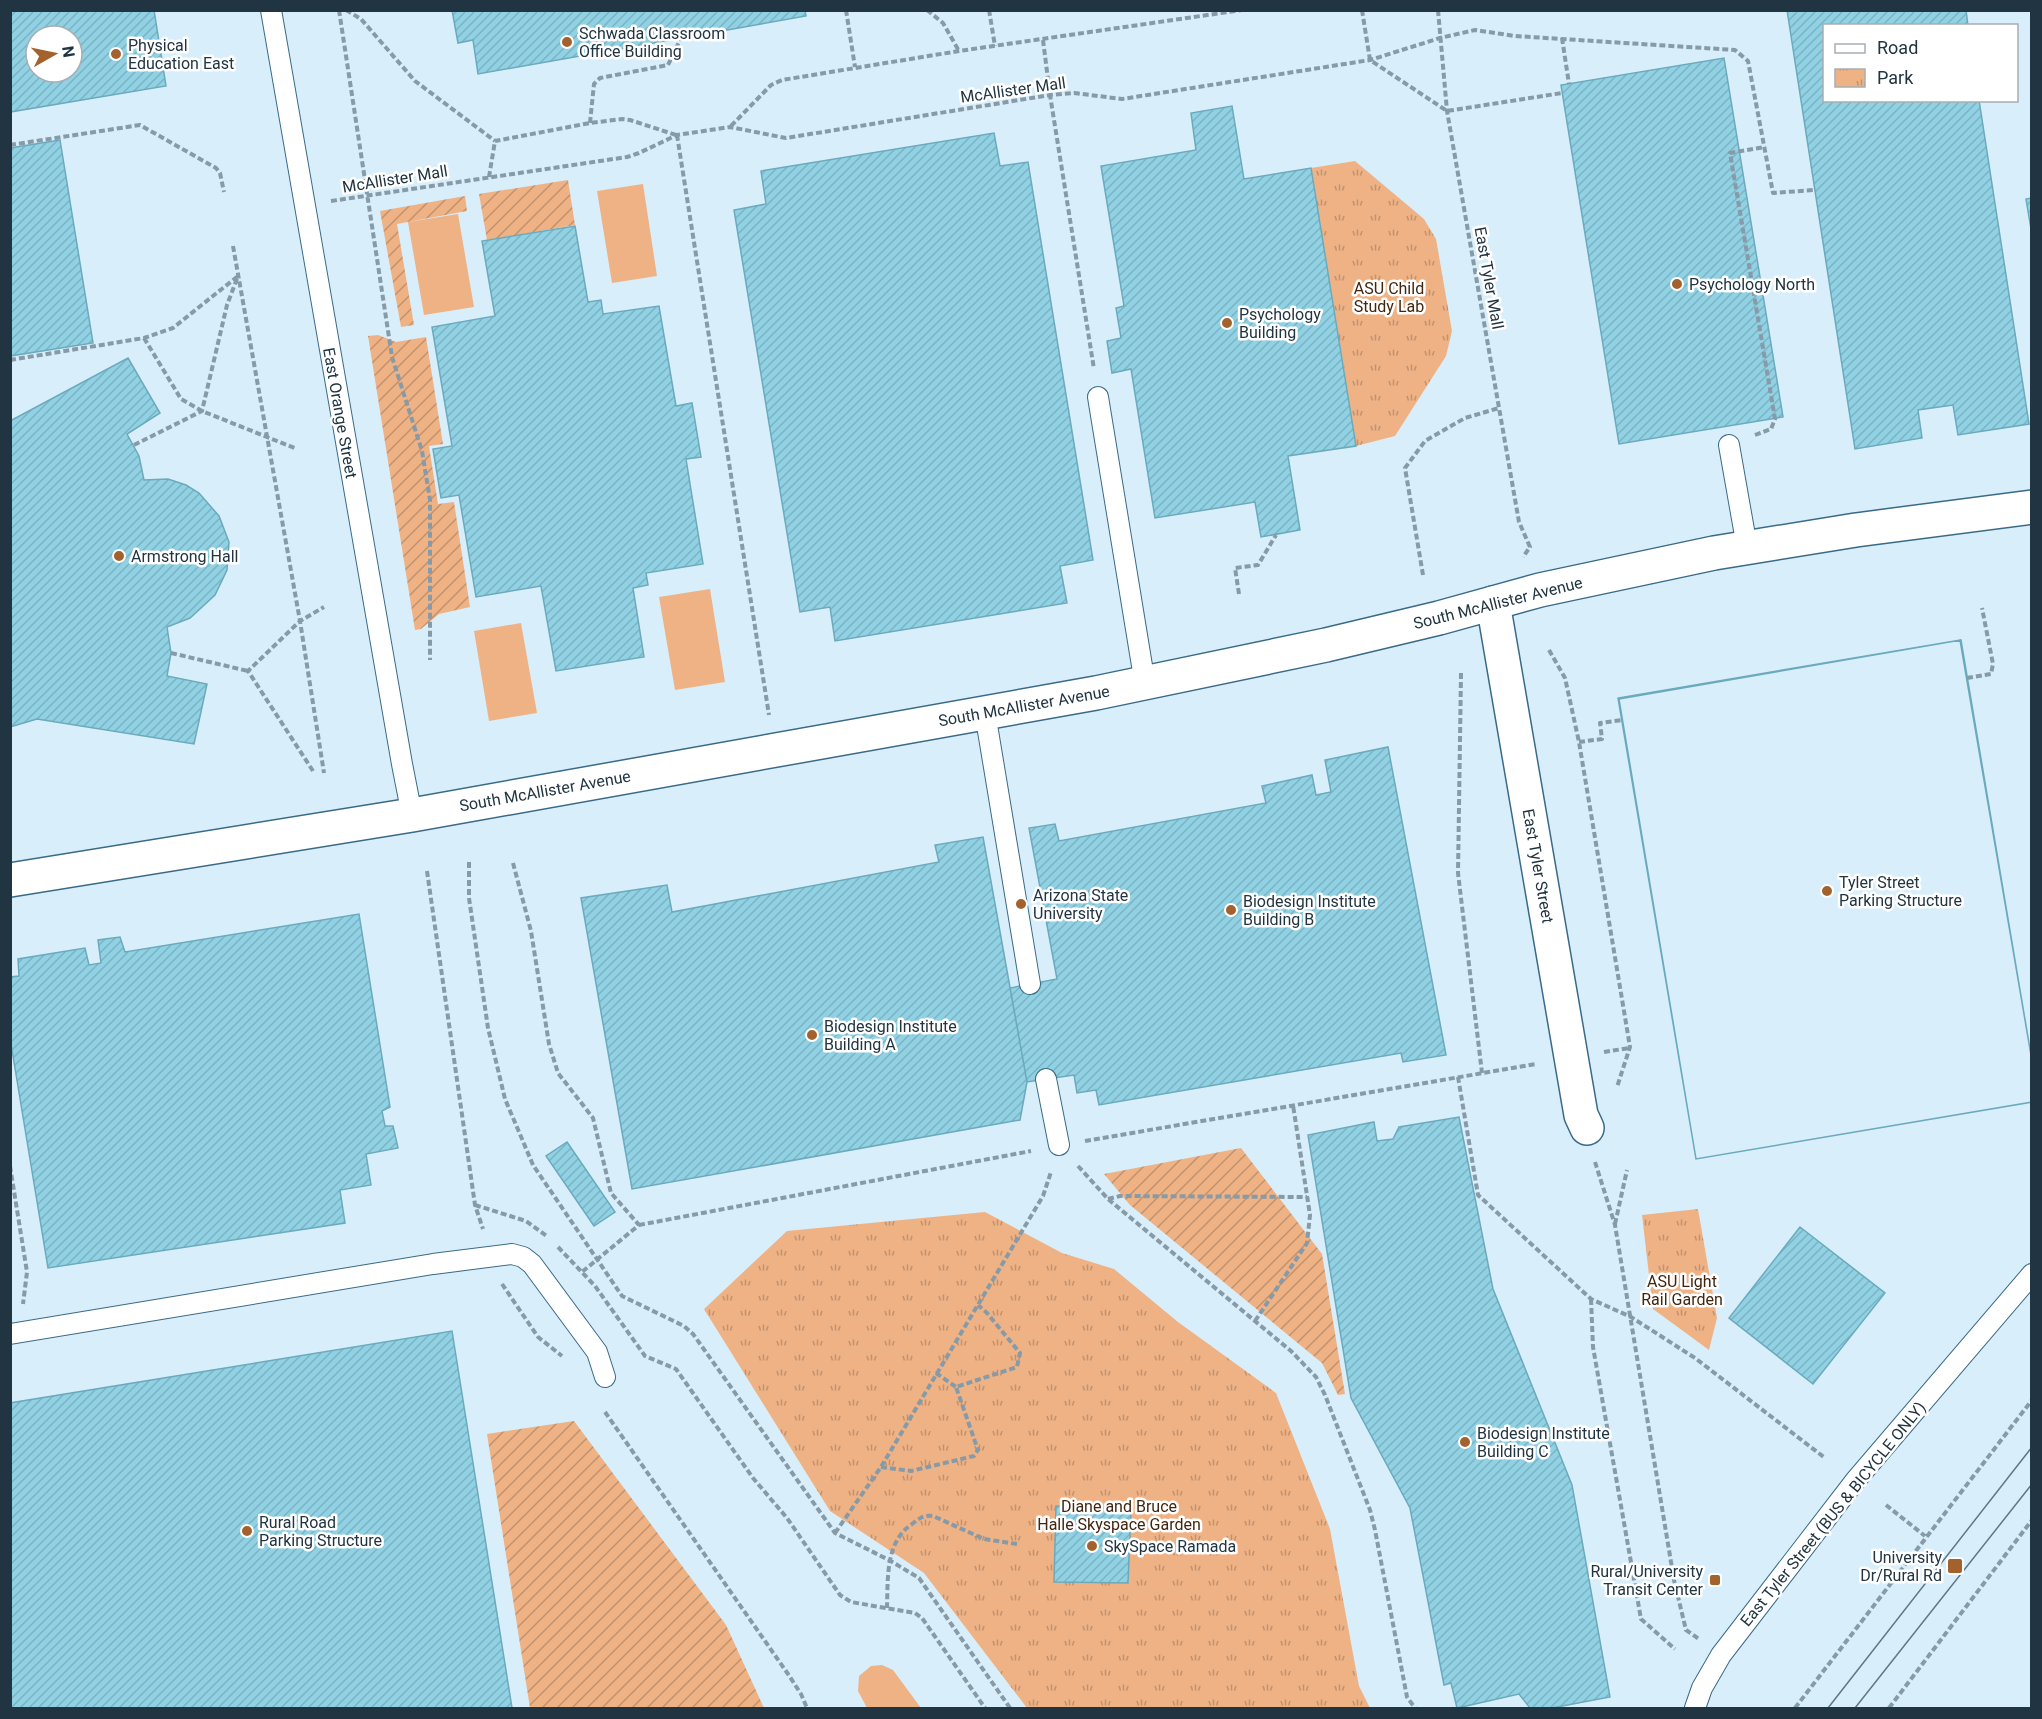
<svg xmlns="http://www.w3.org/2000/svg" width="2042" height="1719" font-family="Roboto,sans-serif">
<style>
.grass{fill:#efb285}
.park{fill:url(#park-tufts)}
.garden{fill:url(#garden-furrows)}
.building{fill:url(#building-hatch);stroke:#6aaabc;stroke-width:1.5;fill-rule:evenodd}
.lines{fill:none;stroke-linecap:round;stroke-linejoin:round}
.lane-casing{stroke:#396a87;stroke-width:22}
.street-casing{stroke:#396a87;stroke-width:36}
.secondary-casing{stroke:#396a87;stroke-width:36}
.path{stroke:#869aa7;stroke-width:4;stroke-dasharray:6 3;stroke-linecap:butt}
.lane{stroke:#fff;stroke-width:20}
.street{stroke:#fff;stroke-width:33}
.secondary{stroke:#fff;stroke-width:33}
.tram{stroke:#627683;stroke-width:1.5}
.poi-dot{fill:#a3622d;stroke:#fff;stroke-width:2}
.labels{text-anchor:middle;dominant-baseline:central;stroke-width:5;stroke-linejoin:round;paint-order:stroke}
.poi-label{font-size:16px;fill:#203441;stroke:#fff;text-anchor:start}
.street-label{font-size:16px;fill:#203441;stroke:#fff}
.park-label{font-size:16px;fill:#42250e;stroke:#fff}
</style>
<defs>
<pattern id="park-tufts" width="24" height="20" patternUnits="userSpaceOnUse" patternTransform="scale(1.5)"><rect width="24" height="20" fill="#efb285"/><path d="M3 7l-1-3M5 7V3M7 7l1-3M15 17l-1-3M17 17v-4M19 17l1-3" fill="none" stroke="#c1926e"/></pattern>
<pattern id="garden-furrows" width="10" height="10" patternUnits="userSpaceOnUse" patternTransform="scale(1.5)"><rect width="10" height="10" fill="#efb285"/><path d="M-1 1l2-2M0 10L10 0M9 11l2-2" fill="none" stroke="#c1926e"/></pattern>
<pattern id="building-hatch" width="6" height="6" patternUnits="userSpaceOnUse" patternTransform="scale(1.5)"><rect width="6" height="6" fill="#90d1e3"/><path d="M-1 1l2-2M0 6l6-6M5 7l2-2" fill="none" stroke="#7cb4c4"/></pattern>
</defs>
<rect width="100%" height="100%" fill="#d9eefb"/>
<!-- grass -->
<path class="grass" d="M643,184L657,276L612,283L597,191Z
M458,214L474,307L424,315L408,222Z
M710,589L725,682L675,690L659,597Z
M521,623L537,713L489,721L474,631Z
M882,1665L893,1670L921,1708H867L858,1691L859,1676L871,1666Z"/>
<!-- park -->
<path class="park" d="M1355,161L1424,219L1436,239L1452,331L1446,356L1395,436L1356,446L1311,168Z
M1698,1209L1717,1318L1709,1350L1653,1309L1642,1215Z
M985,1212L1062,1253L1114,1269L1178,1322L1276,1393L1330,1529L1359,1686L1370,1708H1027L924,1573L830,1511L704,1309L787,1231Z"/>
<!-- garden -->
<path class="garden" d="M568,180L575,225L487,240L479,194Z
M465,196L467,211L397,224L414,325L401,327L380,211Z
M378,335L396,342L426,337L443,444L429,446L438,504L454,502L470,607L439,614L421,629L415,630L368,336Z
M1241,1148L1322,1254L1345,1394L1338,1395L1322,1363L1130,1205L1104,1174Z
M574,1421L726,1625L764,1708H530L487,1434Z"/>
<!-- building -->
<path class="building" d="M10,10H154L166,86L10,112ZM36,36H72V72H36Z
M452,10H805L806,16L478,74L473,40L458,43Z
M1787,10H1966L1968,26H1824V100H1979L2029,424L1958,435L1953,405L1918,410L1922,438L1855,449Z
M1724,58L1783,417L1619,444L1561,85Z
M1232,106L1244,179L1311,168L1356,446L1288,456L1300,530L1261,537L1255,502L1155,518L1131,369L1112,373L1107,341L1121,338L1116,308L1124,306L1101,166L1196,150L1191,113Z
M994,133L1000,166L1028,162L1093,560L1060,566L1067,603L835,641L830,607L800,612L734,210L766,204L761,171Z
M60,140L93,343L10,356V148Z
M2032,198V235L2026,199Z
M575,226L588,302L601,300L603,314L659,306L676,406L692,403L701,457L686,459L703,564L646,573L648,585L633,588L644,657L556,671L541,586L476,597L459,495L441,498L433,449L452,446L432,327L495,316L482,241Z
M128,358L160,413L127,434L139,456L144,480L168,479L186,485L199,493L219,516L229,542L227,570L215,595L190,618L167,627L171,653L167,676L207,684L194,744L37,719L10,727V421Z
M1960,640L2032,1061V1102L1696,1159L1618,698Z
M1961,640L2032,1061V1102L1696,1159L1619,699Z
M1388,747L1446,1055L1403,1062L1401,1053L1099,1105L1096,1090L1077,1093L1074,1075L1027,1082L1010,988L1057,979L1029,828L1055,824L1059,841L1266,803L1262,786L1312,775L1316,795L1331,792L1325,760Z
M983,837L1027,1082L1020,1120L632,1189L581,898L667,885L672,912L939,862L935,845Z
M359,914L390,1107L382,1111L385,1126H393L398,1148L366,1154L371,1185L340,1190L345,1223L48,1268L10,1038V977L19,976L18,959L85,948L89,965L101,963L98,940L120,937L125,952Z
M1459,1117L1493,1289L1572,1485L1610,1697L1552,1708H1530L1519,1694L1457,1708L1451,1683L1444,1685L1410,1508L1351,1398L1308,1135L1374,1122L1377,1141L1393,1139L1399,1127Z
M567,1142L615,1212L594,1226L546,1156Z
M1800,1227L1885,1293L1813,1384L1729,1318Z
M452,1331L512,1708H10V1403Z
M1056,1506L1131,1509L1128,1583L1054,1582Z"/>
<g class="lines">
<defs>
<path id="lane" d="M271,10L402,764L412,815
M1098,397L1145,684
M1729,445L1747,547
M985,713L1030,984
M1046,1079L1059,1145
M10,1334L433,1264L512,1254L523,1257L532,1264L597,1352L605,1377
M1695,1708L1702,1688L1721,1655L1855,1481L2032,1274"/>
<path id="street" d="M1493,603L1581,1115L1587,1128"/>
<path id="secondary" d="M10,880L412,815L1096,693L1326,645L1439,618L1540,590L1714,553L1856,530L2032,507"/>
</defs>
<!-- lane casing -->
<use href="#lane" class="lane-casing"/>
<!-- street casing -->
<use href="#street" class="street-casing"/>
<!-- secondary casing -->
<use href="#secondary" class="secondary-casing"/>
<!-- path -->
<path class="path" d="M339,10L392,357L422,451L430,500V660
M346,10L361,19L415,81L495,141
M846,10L855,67
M927,10L943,23L959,51
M989,10L995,46
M1362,10L1370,60L1447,111L1562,93
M1438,10L1447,111L1519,522L1530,547L1523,557
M1562,38L1569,84
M1043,40L1050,95L1094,369
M590,123L594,84L600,78L668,65L681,38
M731,126L771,85L782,80L959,51L1242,10
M677,135L769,715
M10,145L140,125L216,168L220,173L224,192
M489,177L495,141L590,123L622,119L630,120L676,135
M331,201L627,157L639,153L677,135L730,127L786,138L1050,95L1074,93L1122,99L1370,60L1440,38L1475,30L1515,36L1735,50L1748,61L1773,193L1814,190
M233,246L300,621L324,773
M144,338L181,399L202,411L297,449
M10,360L144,338L173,328L238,276
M1755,435L1771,429L1775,419L1730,153L1765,147
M134,445L202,411L227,305L238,276
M1423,575L1405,468L1425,441L1465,418L1499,408
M1239,594L1235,568L1258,565L1276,535
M1549,650L1565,678L1579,742L1630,1047L1617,1087
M171,653L248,671
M1461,673L1458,873L1482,1073
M1967,678L1991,674L1993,664L1982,608
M1579,742L1602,739L1600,723L1622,720
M313,771L248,671L300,621L324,607
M469,862V898L488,1028L505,1099L533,1165L622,1296L684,1326L693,1334L835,1533L889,1560L919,1578L1010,1708
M513,863L531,931L549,1044L558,1073L593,1118L611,1193L639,1225L582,1272
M427,871L475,1205L483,1229
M1604,1052L1629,1048
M1458,1077L1478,1195L1591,1299L1631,1317L1695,1358L1825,1458
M1085,1141L1536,1064
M1595,1162L1615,1225L1674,1580L1686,1630L1699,1639
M10,1166L27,1272L23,1304
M1078,1166L1108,1199L1291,1351L1316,1377L1325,1395L1370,1510L1375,1530L1407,1697L1415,1708
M1108,1199L1120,1196L1307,1197
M475,1205L526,1221L548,1237
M1615,1224L1627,1170
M639,1225L1031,1151
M558,1247L595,1286L645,1356L676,1369L753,1478L787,1518L840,1595L851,1602L915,1613L922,1618L985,1708
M502,1284L538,1337L562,1356
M1591,1299L1593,1347L1641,1619L1675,1649
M1255,1321L1307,1243L1310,1215L1293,1105
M936,1373L956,1387
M605,1412L788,1674L801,1694L807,1708
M881,1467L911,1471L974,1456L978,1450L956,1387L1017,1367L1020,1353L987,1313L978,1305
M1886,1505L1925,1536
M835,1533L881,1467L1043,1196L1051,1172
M887,1608C888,1579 885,1542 912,1524C920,1518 923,1515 933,1516L984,1539L1017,1544
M1795,1708L2032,1400
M1889,1708L2032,1520"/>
<!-- lane -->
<use href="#lane" class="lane"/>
<!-- street -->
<use href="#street" class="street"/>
<!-- secondary -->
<use href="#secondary" class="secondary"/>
<!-- tram -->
<path class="tram" d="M1828,1708L2032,1447
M1855,1708L2032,1484"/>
</g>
<!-- markers -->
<g class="poi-dot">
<circle cx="567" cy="42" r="6"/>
<circle cx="116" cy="54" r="6"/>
<circle cx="1677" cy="284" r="6"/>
<circle cx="1227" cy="323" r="6"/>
<circle cx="119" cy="556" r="6"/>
<circle cx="1827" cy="891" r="6"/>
<circle cx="1021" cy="904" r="6"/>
<circle cx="1231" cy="910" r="6"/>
<circle cx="812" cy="1035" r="6"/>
<circle cx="1465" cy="1442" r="6"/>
<circle cx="247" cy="1531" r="6"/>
<circle cx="1092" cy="1546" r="6"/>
<rect x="1947" y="1558" width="16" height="16" rx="3"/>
<rect x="1709" y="1574" width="12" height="12" rx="3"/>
</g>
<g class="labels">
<!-- poi labels -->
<g class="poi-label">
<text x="579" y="33">Schwada Classroom<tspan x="579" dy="18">Office Building</tspan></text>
<text x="128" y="45">Physical<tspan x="128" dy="18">Education East</tspan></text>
<text x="1689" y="284">Psychology North</text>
<text x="1239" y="314">Psychology<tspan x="1239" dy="18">Building</tspan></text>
<text x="131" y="556">Armstrong Hall</text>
<text x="1839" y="882">Tyler Street<tspan x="1839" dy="18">Parking Structure</tspan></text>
<text x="1033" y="895">Arizona State<tspan x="1033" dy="18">University</tspan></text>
<text x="1243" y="901">Biodesign Institute<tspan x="1243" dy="18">Building B</tspan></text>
<text x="824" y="1026">Biodesign Institute<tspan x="824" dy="18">Building A</tspan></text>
<text x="1477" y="1433">Biodesign Institute<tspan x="1477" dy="18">Building C</tspan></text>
<text x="259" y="1522">Rural Road<tspan x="259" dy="18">Parking Structure</tspan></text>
<text x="1104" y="1546">SkySpace Ramada</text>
<text x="1942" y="1557" text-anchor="end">University<tspan x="1942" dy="18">Dr/Rural Rd</tspan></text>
<text x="1703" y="1571" text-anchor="end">Rural/University<tspan x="1703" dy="18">Transit Center</tspan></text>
</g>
<!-- street labels -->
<g class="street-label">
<text transform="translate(1013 90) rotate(-8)">McAllister Mall</text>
<text transform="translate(395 179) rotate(-9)">McAllister Mall</text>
<text transform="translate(1489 278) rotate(80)">East Tyler Mall</text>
<text transform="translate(340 413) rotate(80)">East Orange Street</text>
<text transform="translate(1498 603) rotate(-14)">South McAllister Avenue</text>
<text transform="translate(1024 706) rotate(-10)">South McAllister Avenue</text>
<text transform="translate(545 791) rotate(-10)">South McAllister Avenue</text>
<text transform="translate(1538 866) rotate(80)">East Tyler Street</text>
<text transform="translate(1833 1514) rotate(-51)">East Tyler Street (BUS &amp; BICYCLE ONLY)</text>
</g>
<!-- park labels -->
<g class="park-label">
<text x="1389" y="288">ASU Child<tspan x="1389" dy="18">Study Lab</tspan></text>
<text x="1682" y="1281">ASU Light<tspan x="1682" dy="18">Rail Garden</tspan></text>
<text x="1119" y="1506">Diane and Bruce<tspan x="1119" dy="18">Halle Skyspace Garden</tspan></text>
</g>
</g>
<!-- border -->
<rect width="2042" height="1719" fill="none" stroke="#203441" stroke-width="24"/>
<!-- legend -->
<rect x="1823" y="24" width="195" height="78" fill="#ffffff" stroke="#a6aeb3" stroke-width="1.5"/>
<rect x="1835" y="44" width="30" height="9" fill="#ffffff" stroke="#a6aeb3" stroke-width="1.5"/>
<text x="1877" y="54" font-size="18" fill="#203441">Road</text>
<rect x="1835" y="69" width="30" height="18" fill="url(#park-tufts)" stroke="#a6aeb3" stroke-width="1.5"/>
<text x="1877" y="84" font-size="18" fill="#203441">Park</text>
<!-- north arrow -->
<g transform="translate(54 54) rotate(81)"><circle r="28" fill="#ffffff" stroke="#a6aeb3" stroke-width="1.5"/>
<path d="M0-4.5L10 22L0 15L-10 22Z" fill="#a3622d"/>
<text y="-9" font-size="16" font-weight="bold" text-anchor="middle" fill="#203441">N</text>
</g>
</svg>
